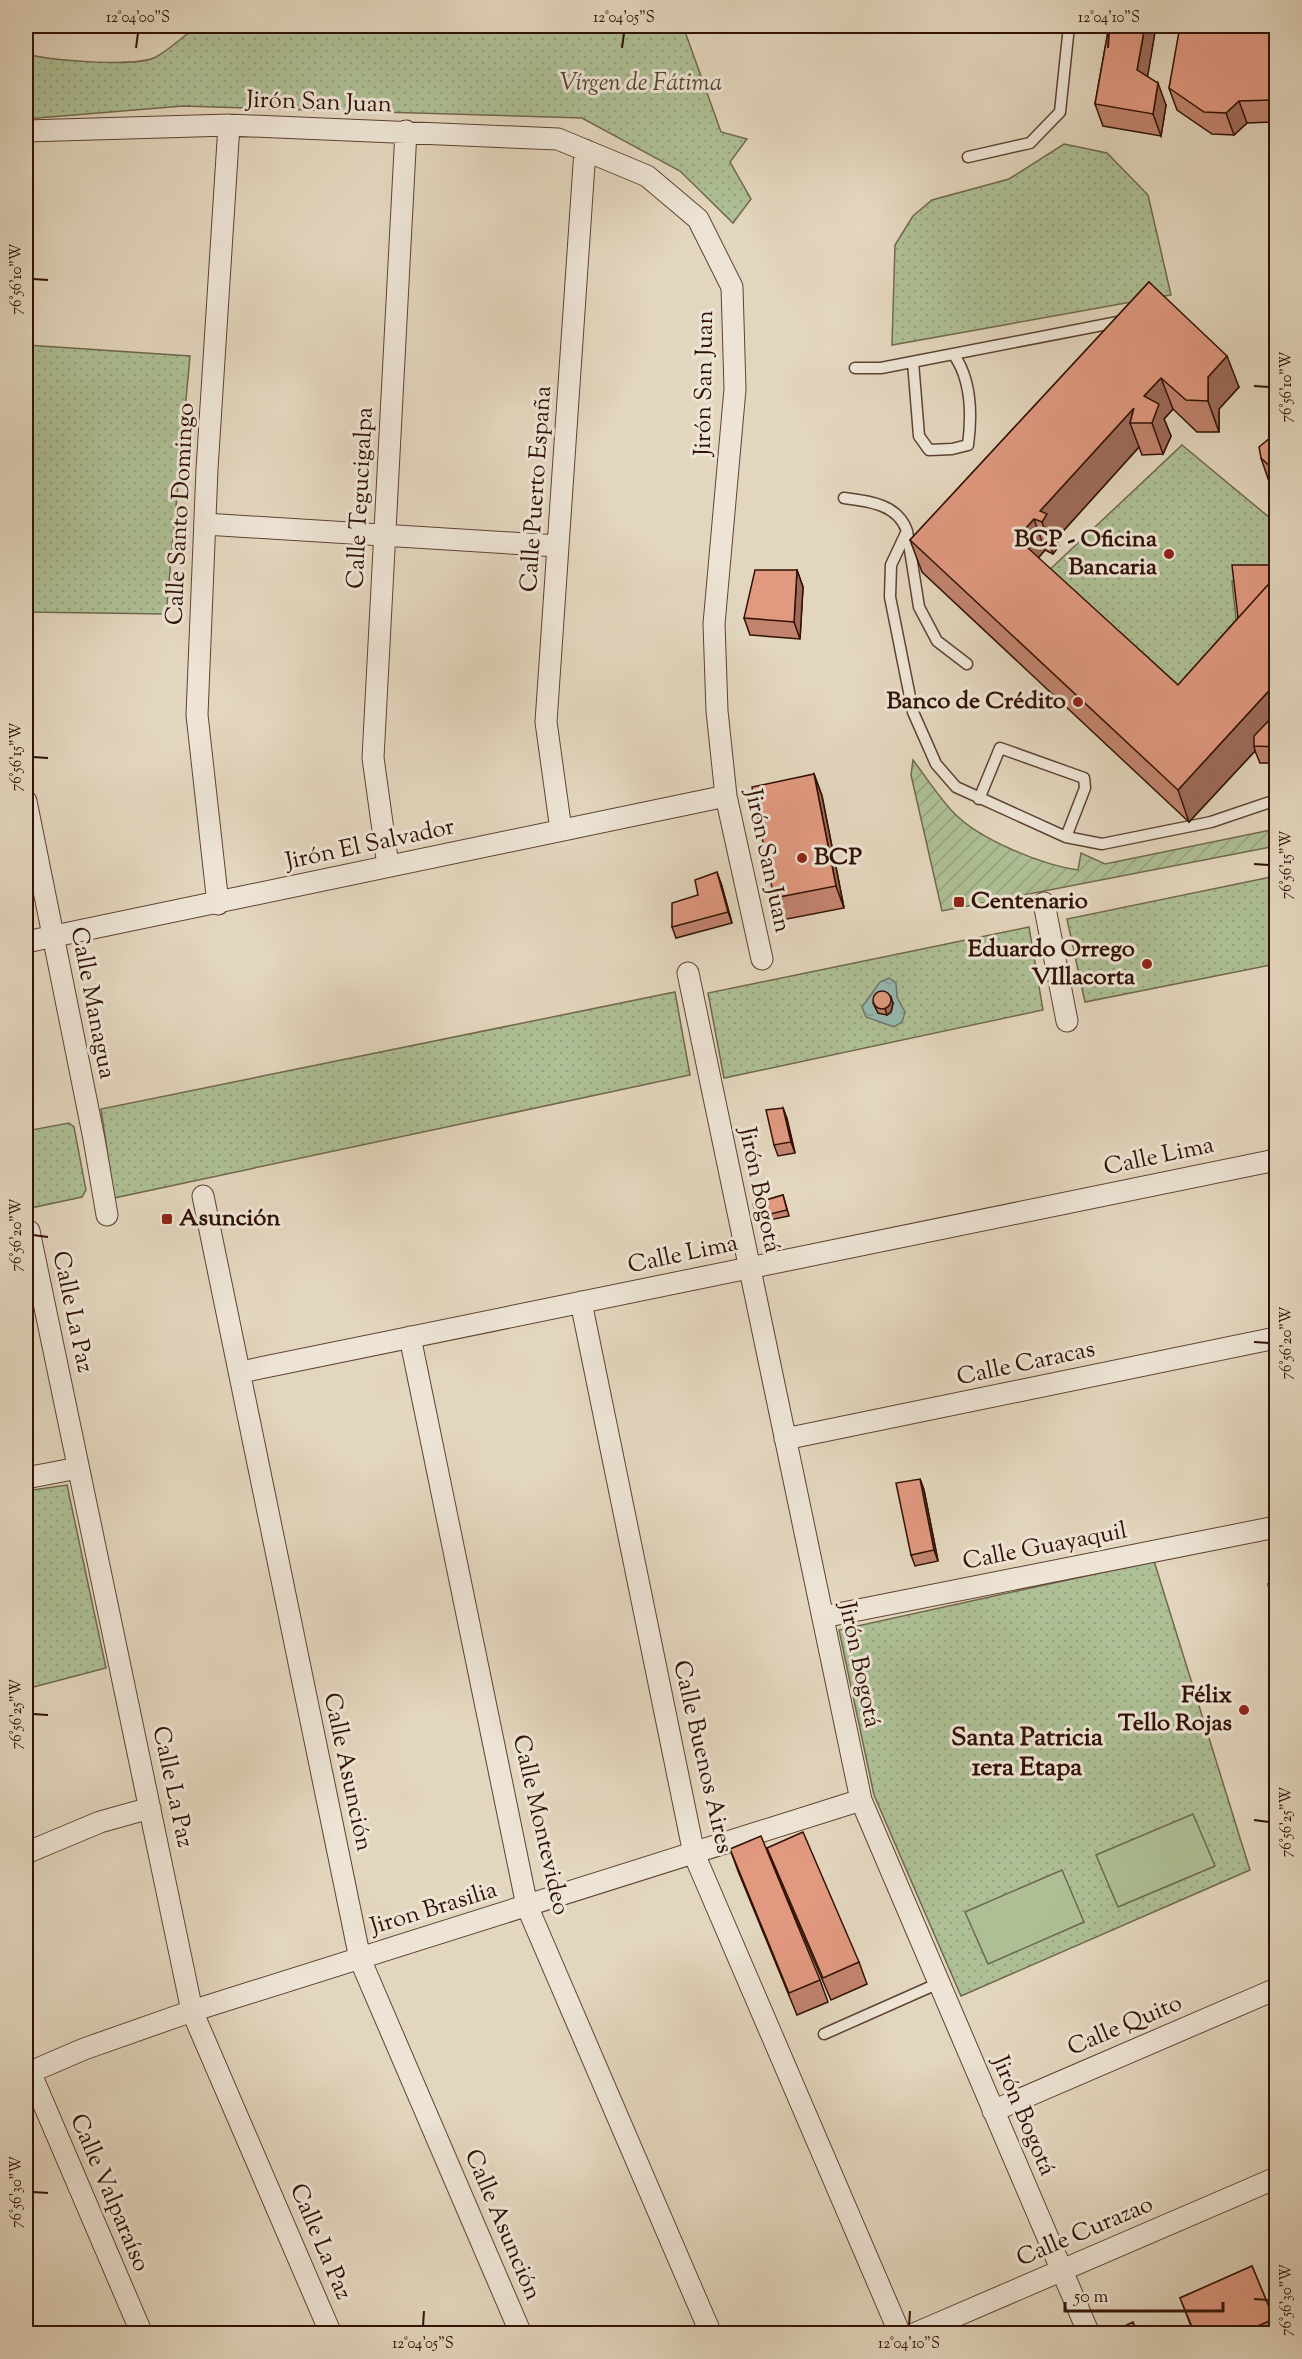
<svg xmlns="http://www.w3.org/2000/svg" width="1302" height="2359" font-family="'Sorts Mill Goudy',serif">
<style>
.park{fill:url(#park-dots);stroke:#70684c;stroke-width:1.5}
.garden{fill:url(#garden-furrows);stroke:#70684c;stroke-width:1.5}
.pitch{fill:#aebf95;stroke:#70684c;stroke-width:1.5}
.water{fill:url(#water-ripples);stroke:#6d766b;stroke-width:1.5}
.lines{fill:none;stroke-linecap:round;stroke-linejoin:round}
.lane-casing{stroke:#5e4232;stroke-width:13}
.street-casing{stroke:#5e4232;stroke-width:23}
.lane{stroke:#ede4d5;stroke-width:10}
.street{stroke:#ede4d5;stroke-width:21}
.wall{fill:#c2846e;stroke:#311104;stroke-width:1.5}
.shaded-wall{fill:#9e6b5a;stroke:#311104;stroke-width:1.5}
.building{fill:#e19980;stroke:#311104;stroke-width:1.5}
.ticks{fill:none;stroke:#311104;stroke-width:2}
.poi-dot{fill:#8f2418;stroke:#ede4d5;stroke-width:2}
.labels{text-anchor:middle;dominant-baseline:central;stroke-width:6;stroke-linejoin:round;paint-order:stroke}
.park-label{font-size:24px;font-style:italic;fill:#564530;stroke:#ede4d5}
.street-label{font-size:24px;fill:#311104;stroke:#ede4d5}
.poi-label{font-size:24px;font-weight:bold;fill:#311104;stroke:#ede4d5;text-anchor:end}
.neighbourhood-label{font-size:26px;font-weight:bold;fill:#311104;stroke:#ede4d5}
.neatline{fill:none;stroke:#311104;stroke-width:2}
.ticks-label{font-size:15px;text-anchor:middle;fill:#311104}
</style>
<defs>
<pattern id="park-dots" width="8" height="8" patternUnits="userSpaceOnUse" patternTransform="scale(1.5)"><rect width="8" height="8" fill="#aebf95"/><path d="M2 2h.1M6 6h.1" fill="none" stroke="#96a37f" stroke-width="1.8" stroke-linecap="round"/></pattern>
<pattern id="garden-furrows" width="10" height="10" patternUnits="userSpaceOnUse" patternTransform="scale(1.5)"><rect width="10" height="10" fill="#aebf95"/><path d="M-1 1l2-2M0 10L10 0M9 11l2-2" fill="none" stroke="#96a37f"/></pattern>
<pattern id="water-ripples" width="26" height="14" patternUnits="userSpaceOnUse" patternTransform="scale(1.5)"><rect width="26" height="14" fill="#95b9b0"/><path d="M2 4q2-2 4 0t4 0M15 11q2-2 4 0t4 0" fill="none" stroke="#819e96"/></pattern>
</defs>
<rect width="100%" height="100%" fill="#e3d6be"/>
<filter id="stains"><feTurbulence type="fractalNoise" baseFrequency=".00333" numOctaves="4"/><feColorMatrix values="0 0 0 0 .2 0 0 0 0 .09 0 0 0 0 .02 0 0 0 .5 -.17"/></filter>
<radialGradient id="worn" r=".72"><stop offset=".6" stop-color="#630" stop-opacity="0"/><stop offset="1" stop-color="#630" stop-opacity=".3"/></radialGradient>
<!-- park -->
<path class="park" d="M197,26H683L721,132L747,139L730,162L751,199L733,223L680,171L582,118L183,106L26,119V54C49,60 135,68 156,57C170,49 184,36 197,26Z
M1064,144L1107,153L1148,195L1171,295L892,345L895,245L913,216L932,200L1009,179Z
M26,345L190,356L166,614L26,612Z
M1182,445L1276,523V549L1271,569L1232,581L1239,646L1184,705L1044,575Z
M1276,876V964L1085,1002L1067,919Z
M1029,927L1043,1010L724,1078L708,993Z
M675,992L690,1075L114,1198L101,1109Z
M69,1123L74,1127L86,1190L82,1197L26,1209V1131Z
M67,1485L106,1668L26,1689V1491Z
M1154,1561L1250,1870L961,1996L874,1795L839,1630Z"/>
<!-- garden -->
<path class="garden" d="M913,760C926,777 938,796 953,812C978,839 1042,865 1078,870L1081,853L1105,864L1276,829V846L942,911L911,775Z"/>
<!-- pitch -->
<path class="pitch" d="M1193,1814L1215,1866L1118,1907L1096,1855Z
M1062,1870L1084,1922L988,1964L965,1912Z"/>
<!-- water -->
<path class="water" d="M889,978L896,983L897,997L905,1012L902,1022L894,1027L866,1017L862,1007L880,982Z"/>
<g class="lines">
<defs>
<path id="lane" d="M968,157L1030,143L1060,112L1069,26
M913,362L919,436L929,450L952,449L968,445C972,415 972,381 954,355
M855,368H881L1123,321
M844,498C868,501 898,504 907,531L891,565L890,597L913,712L936,764L956,787L1066,837L1102,844L1211,822L1276,800
M907,531L919,607L937,641L967,664
M979,799L1000,748L1084,778L1085,788L1066,837
M824,2034L939,1983"/>
<path id="street" d="M26,131L229,125L558,139L647,176L698,219L732,287L735,389L714,624L717,711L726,796L762,959
M205,524L558,546
M26,801L94,1139L107,1215
M561,830L546,722L585,150
M388,866L373,758L406,131
M1044,903L1067,1021
M218,904L197,715L207,469L229,125
M26,942L726,796
M688,973L861,1800L1089,2334
M203,1196L360,1959L521,2334
M29,1231L192,2011L331,2334
M581,1302L694,1854L900,2334
M410,1337L527,1906L711,2334
M241,1372L1276,1160
M785,1439L1276,1338
M26,1478L78,1468
M823,1617L1276,1527
M26,1853L100,1822L150,1808
M30,2072L142,2334
M26,2074L84,2049L192,2011L861,1800
M993,2111L1276,1989
M914,2334L1276,2178"/>
</defs>
<!-- lane casing -->
<use href="#lane" class="lane-casing"/>
<!-- street casing -->
<use href="#street" class="street-casing"/>
<!-- lane -->
<use href="#lane" class="lane"/>
<!-- street -->
<use href="#street" class="street"/>
</g>
<!-- wall -->
<path class="wall" d="M1109,26H1156L1147,77L1166,105L1161,136L1103,126L1095,104Z
M1276,26V142L1273,131V122L1247,123L1234,135L1212,134L1177,110L1169,88Z
M1149,282L1239,387L1219,409V432H1197L1173,409L1164,419L1171,436L1163,454L1142,455L1139,447L1056,539L1059,546L1053,554L1045,550L1038,558L1178,685L1238,618L1276,565V763H1260L1255,751L1189,822L922,572L910,540Z
M1276,433V494L1272,490L1261,458Z
M797,570L803,587L800,639L750,635L744,618Z
M814,774L822,796L844,908L782,920L774,898Z
M721,883L732,923L676,938L672,927L698,895Z
M873,1003H893L891,1012L887,1015L878,1013Z
M783,1108L787,1119L795,1153L778,1156L774,1145Z
M783,1195L789,1216L760,1222L753,1204Z
M920,1479L924,1490L938,1561L915,1566L911,1555Z
M767,1848L859,1962L867,1984L831,2000L775,1870Z
M730,1849L820,1980L828,2002L797,2015L738,1871Z
M1252,2266L1275,2321H1276V2331L1270,2334H1194L1180,2298Z"/>
<!-- shaded-wall -->
<path class="shaded-wall" d="M1145,26H1156L1145,92L1137,70Z
M1158,83L1166,105L1161,136L1153,114Z
M1239,101L1247,123L1234,135L1226,113Z
M1227,356L1239,387L1219,409V432L1208,401V377Z
M1161,378L1173,409L1164,419L1171,436L1163,454L1152,423L1144,396Z
M1134,408L1130,423L1139,447L1056,539L1059,546L1053,554L1042,522L1040,511Z
M1034,519L1045,550L1028,570L1017,538Z
M797,570L803,587L800,639L794,622Z
M1276,683V728L1254,746L1255,751L1189,822L1178,790Z
M814,774L822,796L844,908L836,886Z
M717,872L721,883L732,923L728,912Z
M891,997L893,1003L891,1012L887,1015L885,1009Z
M783,1108L787,1119L795,1153L791,1142Z
M920,1479L924,1490L938,1561L934,1550Z"/>
<!-- building -->
<path class="building" d="M1109,26H1145L1137,70L1158,83L1153,114L1095,104Z
M1180,26H1276V132L1273,131V100L1239,101L1226,113L1204,112L1169,88Z
M1149,282L1227,356L1208,377V401L1186,400L1161,378L1144,396L1159,404L1152,423H1130L1134,408L1040,511L1047,514L1042,522L1034,519L1017,538L1178,685L1276,576V683L1178,790L910,540Z
M1276,433V472L1261,458L1259,447Z
M1232,565H1276V576L1238,618Z
M755,570H797L794,622L744,618Z
M1276,713V747L1254,746V736Z
M814,774L836,886L774,898L752,787Z
M717,872L728,912L672,927V903L698,895L695,880Z
M873 1000a9 9 0 1 1 18 0a9 9 0 1 1-18 0Z
M783,1108L791,1142L774,1145L766,1110Z
M783,1195L787,1210L758,1217L753,1204Z
M920,1479L934,1550L911,1555L896,1483Z
M1276,1580V1619L1268,1584Z
M803,1832L859,1962L823,1978L767,1848Z
M761,1836L820,1980L789,1993L730,1849Z
M1252,2266L1274,2319L1239,2334H1195L1180,2298Z
M1133,2322L1138,2334H1109V2333Z"/>
<!-- ticks -->
<path class="ticks" d="M136,48L138,33M622,48L624,33M1108,48L1109,33M33,279L48,280M1254,386L1269,387M33,757L48,758M1254,864L1269,865M33,1235L48,1237M1254,1342L1269,1343M33,1714L48,1715M1254,1820L1269,1822M33,2192L48,2193M1254,2299L1269,2300M423,2326L424,2311M909,2326L910,2311"/>
<!-- markers -->
<g class="poi-dot">
<circle cx="1169" cy="554" r="6"/>
<circle cx="1078" cy="702" r="6"/>
<circle cx="802" cy="858" r="6"/>
<rect x="953" y="896" width="12" height="12" rx="3"/>
<circle cx="1147" cy="964" r="6"/>
<rect x="161" y="1213" width="12" height="12" rx="3"/>
<circle cx="1244" cy="1710" r="6"/>
</g>
<g class="labels">
<!-- park labels -->
<g class="park-label">
<text x="641" y="84">Vírgen de Fátima</text>
</g>
<!-- street labels -->
<g class="street-label">
<text transform="translate(319 103) rotate(2)">Jirón San Juan</text>
<text transform="translate(705 383) rotate(-89)">Jirón San Juan</text>
<text transform="translate(537 489) rotate(-86)">Calle Puerto España</text>
<text transform="translate(361 498) rotate(-87)">Calle Tegucigalpa</text>
<text transform="translate(181 514) rotate(-87)">Calle Santo Domingo</text>
<text transform="translate(370 845) rotate(-12)">Jirón El Salvador</text>
<text transform="translate(767 861) rotate(78)">Jirón San Juan</text>
<text transform="translate(92 1003) rotate(79)">Calle Managua</text>
<text transform="translate(1159 1157) rotate(-12)">Calle Lima</text>
<text transform="translate(759 1190) rotate(78)">Jirón Bogotá</text>
<text transform="translate(683 1255) rotate(-12)">Calle Lima</text>
<text transform="translate(72 1312) rotate(78)">Calle La Paz</text>
<text transform="translate(1026 1364) rotate(-12)">Calle Caracas</text>
<text transform="translate(1045 1547) rotate(-11)">Calle Guayaquil</text>
<text transform="translate(859 1665) rotate(78)">Jirón Bogotá</text>
<text transform="translate(702 1757) rotate(77)">Calle Buenos Aires</text>
<text transform="translate(347 1772) rotate(78)">Calle Asunción</text>
<text transform="translate(172 1787) rotate(78)">Calle La Paz</text>
<text transform="translate(540 1825) rotate(77)">Calle Montevideo</text>
<text transform="translate(434 1909) rotate(-17)">Jiron Brasilia</text>
<text transform="translate(1125 2026) rotate(-23)">Calle Quito</text>
<text transform="translate(1023 2116) rotate(67)">Jirón Bogotá</text>
<text transform="translate(109 2193) rotate(67)">Calle Valparaíso</text>
<text transform="translate(502 2225) rotate(67)">Calle Asunción</text>
<text transform="translate(1085 2232) rotate(-23)">Calle Curazao</text>
<text transform="translate(320 2242) rotate(67)">Calle La Paz</text>
</g>
<!-- poi labels -->
<g class="poi-label">
<text x="1157" y="540">BCP - Oficina<tspan x="1157" dy="28">Bancaria</tspan></text>
<text x="1066" y="702">Banco de Crédito</text>
<text x="814" y="858" text-anchor="start">BCP</text>
<text x="971" y="902" text-anchor="start">Centenario</text>
<text x="1135" y="950">Eduardo Orrego<tspan x="1135" dy="28">VIllacorta</tspan></text>
<text x="179" y="1219" text-anchor="start">Asunción</text>
<text x="1232" y="1696">Félix<tspan x="1232" dy="28">Tello Rojas</tspan></text>
</g>
<!-- neighbourhood labels -->
<g class="neighbourhood-label">
<text x="1027" y="1738">Santa Patricia<tspan x="1027" dy="30">1era Etapa</tspan></text>
</g>
</g>
<!-- margin -->
<rect width="1302" height="2359" fill="none" stroke="#e3d6be" stroke-width="66"/>
<!-- scale -->
<path d="M1065 2302v9h158v-9" fill="none" stroke="#311104" stroke-width="3"/>
<text x="1074" y="2302" font-size="18" fill="#311104" stroke="#ede4d5" stroke-width="4.5" paint-order="stroke">50 m</text>
<rect x="33" y="33" width="1236" height="2293" class="neatline"/>
<g class="ticks-label">
<text x="138" y="22">12°04'00"S</text>
<text x="624" y="22">12°04'05"S</text>
<text x="1109" y="22">12°04'10"S</text>
<text transform="translate(16 279) rotate(-90)" y="5">76°56'10"W</text>
<text transform="translate(1286 387) rotate(-90)" y="5">76°56'10"W</text>
<text transform="translate(16 757) rotate(-90)" y="5">76°56'15"W</text>
<text transform="translate(1286 865) rotate(-90)" y="5">76°56'15"W</text>
<text transform="translate(16 1235) rotate(-90)" y="5">76°56'20"W</text>
<text transform="translate(1286 1343) rotate(-90)" y="5">76°56'20"W</text>
<text transform="translate(16 1714) rotate(-90)" y="5">76°56'25"W</text>
<text transform="translate(1286 1822) rotate(-90)" y="5">76°56'25"W</text>
<text transform="translate(16 2192) rotate(-90)" y="5">76°56'30"W</text>
<text transform="translate(1286 2300) rotate(-90)" y="5">76°56'30"W</text>
<text x="423" y="2348">12°04'05"S</text>
<text x="909" y="2348">12°04'10"S</text>
</g>
<rect width="100%" height="100%" filter="url(#stains)"/>
<rect width="100%" height="100%" fill="url(#worn)"/>
</svg>
